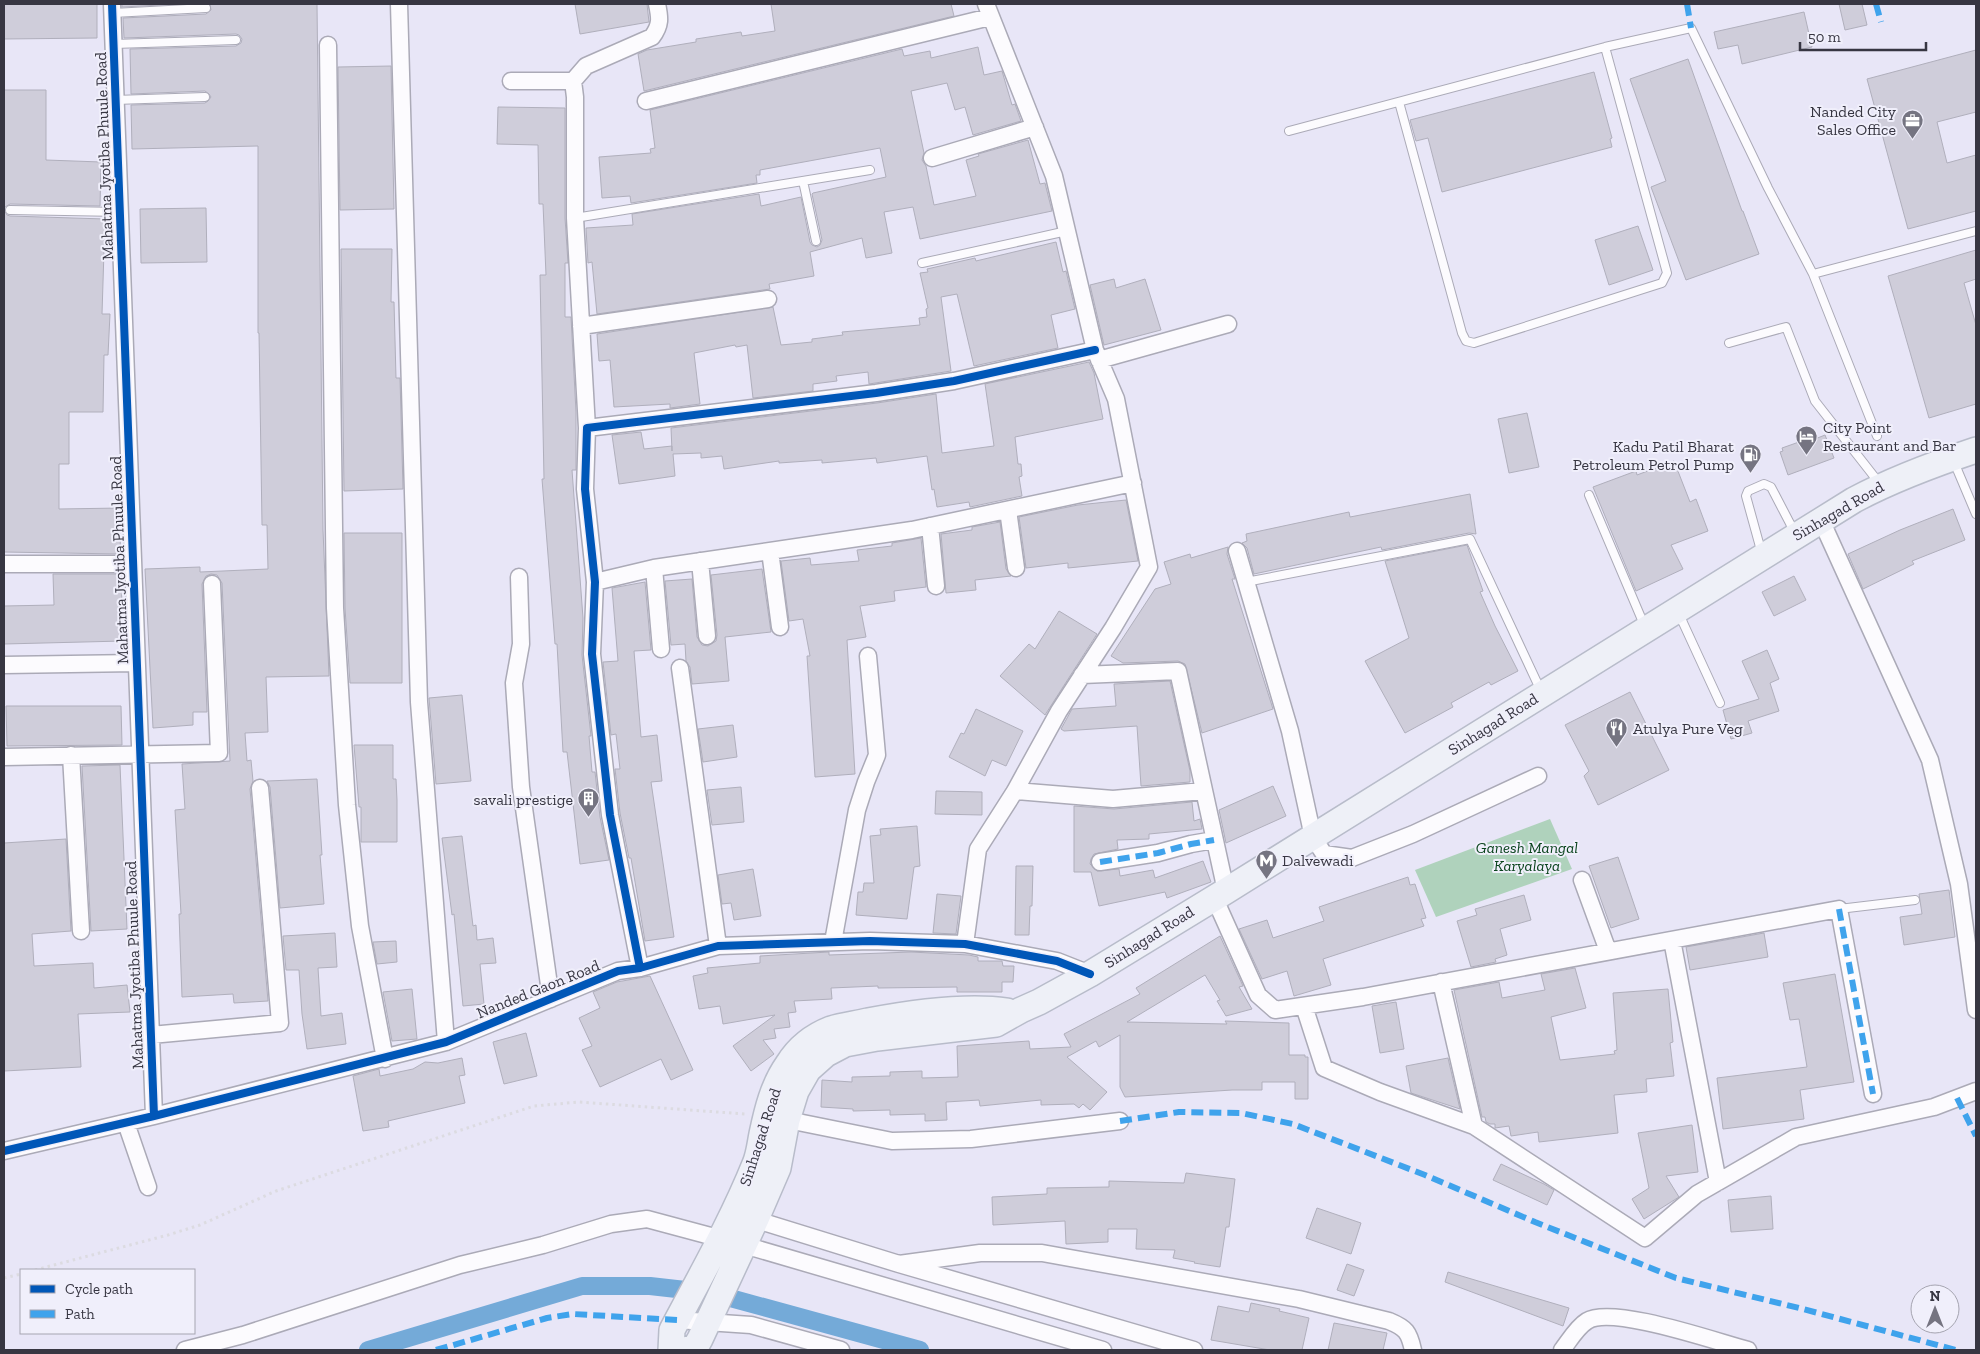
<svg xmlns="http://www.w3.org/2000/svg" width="1980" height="1354" font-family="'Zilla Slab',serif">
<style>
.green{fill:#afd2bc}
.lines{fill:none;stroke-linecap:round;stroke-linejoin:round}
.canal{stroke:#74aad8;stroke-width:18}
.building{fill:#cfcdda;stroke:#b0afbc}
.service-casing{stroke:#abaab7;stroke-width:10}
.minor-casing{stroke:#abaab7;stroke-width:19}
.primary-casing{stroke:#b8bcca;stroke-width:28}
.path{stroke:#dcdbe1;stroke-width:3;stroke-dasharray:2.5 4;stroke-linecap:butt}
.service{stroke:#fcfbfe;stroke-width:8}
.minor{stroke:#fcfbfe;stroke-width:16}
.primary{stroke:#eef0f7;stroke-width:25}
.quiet{stroke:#3fa3ec;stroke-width:6;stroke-dasharray:12 6;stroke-linecap:butt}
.cycleway-casing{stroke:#f0effb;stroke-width:11}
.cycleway{stroke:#0057b8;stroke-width:8}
.labels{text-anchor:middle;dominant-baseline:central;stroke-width:4;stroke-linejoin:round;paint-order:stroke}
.poi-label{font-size:16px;fill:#373642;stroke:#f0effb;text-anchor:end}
.street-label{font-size:16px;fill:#373642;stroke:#f0effb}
.park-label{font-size:16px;font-style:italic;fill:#09431c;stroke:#f0effb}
</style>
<rect width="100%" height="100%" fill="#e8e6f7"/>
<!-- green -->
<path class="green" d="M1550,819L1572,869L1436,917L1415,870Z"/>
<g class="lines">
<!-- canal -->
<path class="canal" d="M368,1350L582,1286H650L712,1293L920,1350"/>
</g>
<!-- building -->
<path class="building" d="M4,4H97V38L4,39Z
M122,4H180L122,7Z
M210,4H317L323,530L329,676L266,677L268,732L245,733L247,761L251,760L253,781L250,789L268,1001L234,1003L233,994L182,997L179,914H181L175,810L185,809L182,764L230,761L222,583L217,575L211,574L206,576L202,584L207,712H193V725L153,728L145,569L200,567V572L268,569L267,525H262L259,333H258V146L132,149L131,105L205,103L208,101L211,97L209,94L205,91L131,94L130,49L236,46L241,43L242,39L239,35L236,34L124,38L123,18L206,14L211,10Z
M575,4H647L649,22L580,34Z
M771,4H951L954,16L644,91L638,54L647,50L696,42V39L741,32L742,36L775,31Z
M1839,4H1862L1867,25L1845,30Z
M1804,12L1812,47L1742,64L1738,45L1718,49L1714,32Z
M978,47L984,75L1002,71L1012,105L1015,104L1021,121L973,135L965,107L955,110L947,83L911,91L924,153L922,160L926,166L934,205L976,196L966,160L979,156L978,154L1028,140L1040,184L1045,183L1052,211L920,239L913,207L884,212L892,253L866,258L862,238L810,252L814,276L769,284L770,289L597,314L592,262L588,263L586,228L633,225L632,214L759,194L761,206L801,197L810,242L812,245L817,247L820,245L822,240L812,194L813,193L886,177L880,148L760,170V175H756L757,183L631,203L630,196L602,198L599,157L651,153L650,149L655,148L650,110L902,49L904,56L930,51L931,58Z
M1976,50V112L1937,122L1947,163L1976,155V211L1908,229L1867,79Z
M1688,59L1742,211H1743L1759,254L1686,280L1651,187L1666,181L1630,79Z
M391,66L394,209L340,210L338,67Z
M1594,72L1612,138L1610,139L1612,147L1442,192L1428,138L1416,141L1410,120Z
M4,90H46V160L101,162L100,206L10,204L5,207L4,210L7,215L10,216L105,219L102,314H110L108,355H104L103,412H69V464H59V509L121,508L120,554L4,552Z
M498,107L565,108V218L568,263H565V317H571L576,412V470H572L583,618L582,655L591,736H589L592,772H595L600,817L609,860L580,864L567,752H563L557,644H555L542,479H544L540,275H546L543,204H539L538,145L497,144Z
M206,208L207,262L141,263L140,209Z
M1638,226L1653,270L1609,285L1595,240Z
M1056,242L1063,272L1066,271L1075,309L1051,315L1058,348L974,366L957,294L941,297L951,371L869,384L868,372L836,376L837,381L813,384V391L753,398L747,345L736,347L735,345L694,353L700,404L670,408V404L614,407L610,360L599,361L597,334L773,307L781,345L812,342V339L843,335L842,332L920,325L919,318L927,317L926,309L928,308L920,273L928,272L927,269L975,258L976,261Z
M341,249H392L391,302H394L396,378H400L403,489L344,491Z
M1976,250V279L1964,283L1976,325V404L1929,418L1888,276Z
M1114,279L1116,288L1145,279L1161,330L1104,345L1090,285Z
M1089,362L1094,373L1103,419L1015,437L1018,464H1021L1022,476L1019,477L1022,496L970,507L969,502L937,507L934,489L932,490L927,456L877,463L876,458L822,463V460L779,463V461L724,469L722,456L701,458V453L673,454L675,476L619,484L612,435L641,432L644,449L672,446V451L671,428L877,403L936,394L942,453L994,446L985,384Z
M1527,413L1539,467L1509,473L1498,419Z
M1825,435L1834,458L1788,475L1780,452L1783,451L1782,448L1799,442L1800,445Z
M1674,461L1690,502L1696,499L1708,531L1671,545L1683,569L1636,591L1593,487L1636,471L1637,475Z
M1470,494L1476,534L1469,533L1382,550L1381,547L1254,574L1247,548L1242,543L1247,541L1246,534L1349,512L1350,517Z
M1126,500L1138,561L1068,568V563L1026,568L1019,517L1078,505Z
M1953,509L1965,540L1912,561L1914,564L1863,589L1848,554L1900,530Z
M1000,522L1006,569L1011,576L975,580L976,590L946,593L941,534L972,530V527Z
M344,533H402V683H350L345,608Z
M921,538L926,587L894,591L895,601L860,606L866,637L847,640L855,774L815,777L807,656H810L803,619L789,621L781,561L810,558L811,565L859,561L857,550L892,546V543Z
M1467,545L1483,591L1480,592L1495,626L1518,671L1491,685L1489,682L1451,703L1453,707L1405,733L1365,661L1409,638L1385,561Z
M1228,547L1227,554L1235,579H1232L1273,709L1202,733L1185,664L1178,661L1123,663L1111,656L1155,589L1171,584L1164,562L1190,554L1191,558Z
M762,569L771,632L725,637L729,681L692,684L690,667L686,661L685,644L671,645L665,581L692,579L697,637L702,645L708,646L716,641L717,635L711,575Z
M53,574H121L123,641L4,644V606L54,605Z
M1794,576L1806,600L1774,616L1762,592Z
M645,582L651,650L634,651L641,737L657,735L662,781L651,782L674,937L645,941L631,858H629L620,813L615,769H620L616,734L611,735L603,662L618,661L612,588Z
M1059,611L1097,634L1045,715L1000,676L1029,644L1035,649Z
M1767,650L1779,679L1770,683L1779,711L1748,721L1752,733L1731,739L1723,710L1759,699L1742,661Z
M1170,681L1190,771V782L1141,786L1137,726L1064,731L1061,729L1072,709L1116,706L1114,684Z
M1630,692L1669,770L1598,805L1584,776L1589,771L1565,725Z
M462,695L471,781L436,784L429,698Z
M6,706H121L122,745L7,746Z
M976,709L1023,731L1006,766L992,760L985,776L949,757L961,733L964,734Z
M733,725L737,757L703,762L698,729Z
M354,745H393V779H396L397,800V842H361V807H359Z
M120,765L127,929L91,931L82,766Z
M317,779L322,855H320L324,904L280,908L270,787L267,781Z
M1273,786L1286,816L1226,843L1219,810Z
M741,787L744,822L712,825L707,790Z
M936,791L982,792V815L935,814Z
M1192,802L1194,821L1200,819L1202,829L1149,834V839L1117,840L1118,849L1094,854L1091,859L1090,864L1097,871L1119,869L1120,876L1153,870L1155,878L1203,861L1211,882L1167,898L1165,892L1099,906L1091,872H1074V806L1114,809Z
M917,826L920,866L914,867L907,919L856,915L858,892H863L864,883H874L870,836L881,835L880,829Z
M462,836L473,926L476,925L477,940L493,938L496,963L480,964L484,1004L463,1006L454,914L452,915L442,838Z
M66,839L71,931L32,934L34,966L93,963L94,988L127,985L130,1012L78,1014L81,1067L4,1071V843Z
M1618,857L1639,919L1611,928L1589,866Z
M1016,866H1033L1032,906H1030L1029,935H1015Z
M753,869L761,916L734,920L731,903L722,904L718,875Z
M1408,877L1410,885L1415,884L1426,918L1421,919L1424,926L1323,959L1331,985L1294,996L1287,971L1262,979L1239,929L1267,920L1273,938L1324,921L1319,907Z
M1949,890L1955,937L1904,945L1900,917L1922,914L1919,894Z
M937,894L961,896L956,934L933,933Z
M1524,895L1531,920L1500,929L1507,955L1495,959L1496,962L1471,967L1457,921L1477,915L1475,909Z
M335,933L337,967L318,968L321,1016L342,1013L346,1044L307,1049L302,1014L299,970H286L283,936Z
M1764,933L1768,957L1690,970L1686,947Z
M1220,936L1243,986L1239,987L1252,1009L1226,1016L1217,1001L1220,1000L1205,975L1127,1022L1227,1024L1225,1021L1289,1023V1055H1305V1057H1308V1099H1295V1082H1262V1090H1232L1125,1097L1120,1087V1035L1099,1047L1096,1041L1067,1057L1107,1092L1090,1110L1083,1104L1079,1108L1074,1104L1041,1105V1100L980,1106L979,1100L946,1102L947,1120L925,1121V1114L890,1115V1110L853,1111V1109L821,1107L822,1080L852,1082V1077L890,1076V1072L922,1071V1078L958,1077L957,1046L1029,1041L1030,1049L1071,1047L1064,1034L1140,994L1136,988Z
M396,941L397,962L377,964L373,942Z
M829,952V955L911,952L969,955L978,957V961H1002L1003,966H1014L1013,982H1002V992H957V987L878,988V986L831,988L832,999L794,1001L796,1012L788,1013L790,1027L774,1029L776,1038L763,1040L774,1054L751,1071L733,1046L775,1015L723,1024L720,1006L699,1009L693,976L708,973L707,968L760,963V956Z
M1575,968L1586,1008L1551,1017L1560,1060L1615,1054L1614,1051L1617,1050L1613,993L1668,989L1673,1042L1670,1043L1674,1076L1646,1079L1647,1092L1614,1095L1618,1133L1539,1142L1538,1132L1511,1136L1509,1126L1495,1128V1124H1490L1486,1122L1485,1117H1482L1454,990L1499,982L1502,998L1545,990L1541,974Z
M1835,974L1854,1082L1800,1090L1804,1119L1723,1129L1717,1078L1807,1067L1799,1019L1790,1020L1783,983Z
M650,976L693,1070L671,1080L661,1059L600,1087L582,1050L592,1046L579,1018L600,1008L593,992L617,982Z
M412,989L417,1039L392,1041L383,992Z
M1396,1002L1404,1049L1380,1053L1372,1006Z
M526,1033L537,1076L504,1084L493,1042Z
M462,1058L465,1075L459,1076L465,1103L388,1121L389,1127L363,1131L353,1076L379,1069L380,1076L413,1069L425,1062L438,1063Z
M1448,1058L1460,1109L1411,1093L1406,1066Z
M1692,1125L1698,1172L1666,1176L1679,1197L1644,1219L1632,1199L1649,1188L1638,1133Z
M1501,1164L1544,1184L1554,1190L1547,1205L1493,1180Z
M1186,1173L1235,1179L1229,1227H1226L1220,1267L1194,1263L1195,1262L1173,1258L1175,1250L1136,1249L1137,1229H1108V1242L1066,1244L1065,1221L993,1225L992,1197L1047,1194V1188L1109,1187V1181L1184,1183Z
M1771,1196L1773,1229L1731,1232L1728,1200Z
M1317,1208L1361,1223L1351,1254L1306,1238Z
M1347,1264L1364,1270L1354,1296L1337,1290Z
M1448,1272L1569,1308L1563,1326L1445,1282Z
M1251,1303L1280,1309L1279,1311L1309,1318L1302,1350H1270L1211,1340L1218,1306L1249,1312Z
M1334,1323L1387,1333L1383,1350H1328Z"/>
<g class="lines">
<defs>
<path id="service" d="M113,13L206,8
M114,44L236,40
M115,100L205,97
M1399,102L1462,333L1466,341L1474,343L1662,283L1667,273L1605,47
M1289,131L1605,47L1691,28L1768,188L1813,274L1976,231
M803,181L816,241
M10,210L120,212
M575,218L870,170
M922,263L1067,231
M1813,274L1877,436
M1729,343L1786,327L1815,401L1880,484
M1954,462L1976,514
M1589,495L1645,627
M1762,554L1746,496L1748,491L1764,484L1771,487L1795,533
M1246,582L1470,539L1541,691
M1679,614L1720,703
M1839,909L1915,900"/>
<path id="minor" d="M112,4L154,1116
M399,4L419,702L446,1042
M328,45L335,608L347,805L360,926L385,1059
M511,81H573L575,97V218L587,428
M573,81L586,66L652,37C661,25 660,18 657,4
M646,101L990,17
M932,158L1035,127
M581,326L768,299
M1099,360L1228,324
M1008,510L1016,568
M1821,520L1930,760L1959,884L1976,1010
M930,526L936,586
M770,551L780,627
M1237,551L1290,731L1313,837L1324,854L1352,858L1413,834L1538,776
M700,561L707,636
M4,564H132
M654,568L661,649
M519,577L521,644L514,683L521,787L551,999
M595,582L654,568L912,530L1133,483
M4,665L136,663
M680,668L718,946
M1082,675L1178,671L1226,891
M71,755L81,931
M4,757L219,753L212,584
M1015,791L1113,799L1203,791
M1100,862L1158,853L1191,844L1214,840
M1582,880L1608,951
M1214,897L1258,995L1275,1010L1363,997L1839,909L1873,1094
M1672,940L1718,1182
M833,942L857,810L866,782L877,755L868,656
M965,944L978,849L1015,791L1059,711L1113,628L1149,567L1116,399L1095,350L1054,176L986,4
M640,968L610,815L592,654L595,582L585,489L587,428L876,393L954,381L1095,350
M1441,982L1474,1126L1645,1238L1697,1194L1796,1137L1934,1107L1976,1091
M1304,1006L1324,1068L1380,1092L1474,1126
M151,1035L280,1023L260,788
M778,1118L892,1141L971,1139L1120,1121
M126,1123L148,1187
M4,1151L154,1116L446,1042L618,971L640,968L718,946L870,941L965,944L1057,961L1090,974
M747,1217L899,1264L1194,1350
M899,1264L980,1253H1042L1299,1299L1389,1321C1406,1328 1409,1332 1413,1350
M677,1320L751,1325L841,1350
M185,1350L243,1335L460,1265L543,1245L611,1224L647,1219L744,1245L1103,1350
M1562,1350C1569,1341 1577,1327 1587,1321C1612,1305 1717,1342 1748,1350"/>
<path id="primary" d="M671,1350L672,1330C701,1275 732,1221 755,1164C759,1155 760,1144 762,1134C767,1110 773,1085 788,1064C798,1048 813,1036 831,1029C843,1025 856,1024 868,1021C910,1013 965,1005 1007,1011
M686,1350L696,1346L700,1339L756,1219L778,1168L787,1120L796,1091L808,1070L826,1054L845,1044L877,1038L996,1024L1021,1010L1039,1002L1090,974L1226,891L1854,500C1893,479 1934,464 1976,450"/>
</defs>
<!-- service casing -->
<use href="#service" class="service-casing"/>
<!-- minor casing -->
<use href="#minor" class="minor-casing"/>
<!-- primary casing -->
<use href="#primary" class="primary-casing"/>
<!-- path -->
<path class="path" d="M35,1270L168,1235L200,1225L276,1191L534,1106L579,1102L745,1114
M4,1278L21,1274"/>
<!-- service -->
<use href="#service" class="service"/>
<!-- minor -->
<use href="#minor" class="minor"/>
<!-- primary -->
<use href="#primary" class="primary"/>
<!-- quiet -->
<path class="quiet" d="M1687,4L1691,28
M1876,4L1881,22
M1100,862L1158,853L1191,844L1214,840
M1839,909L1873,1094
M1957,1098L1976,1136
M1120,1121L1179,1112L1241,1113L1293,1124L1425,1175L1535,1222L1676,1278L1803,1309L1956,1350
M436,1350L547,1318L573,1314L677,1320"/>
<defs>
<path id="cycleway" d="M112,4L154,1116
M640,968L610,815L592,654L595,582L585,489L587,428L876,393L954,381L1095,350
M4,1151L154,1116L446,1042L618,971L640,968L718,946L870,941L965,944L1057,961L1090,974"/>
</defs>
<!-- cycleway casing -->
<use href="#cycleway" class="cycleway-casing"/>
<!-- cycleway -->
<use href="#cycleway" class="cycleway"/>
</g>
<!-- icons -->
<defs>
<symbol id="office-pin" viewBox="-11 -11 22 30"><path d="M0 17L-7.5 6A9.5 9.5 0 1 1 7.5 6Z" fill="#757481" stroke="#f0effb"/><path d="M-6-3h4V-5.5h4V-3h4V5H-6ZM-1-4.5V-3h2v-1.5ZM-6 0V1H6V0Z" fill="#fff"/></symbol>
<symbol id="hotel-pin" viewBox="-11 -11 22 30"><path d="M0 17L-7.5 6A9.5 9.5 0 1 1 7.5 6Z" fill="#757481" stroke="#f0effb"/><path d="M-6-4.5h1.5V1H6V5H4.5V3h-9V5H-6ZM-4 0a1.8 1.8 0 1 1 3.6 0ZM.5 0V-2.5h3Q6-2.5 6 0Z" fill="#fff"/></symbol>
<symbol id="fuel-pin" viewBox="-11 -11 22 30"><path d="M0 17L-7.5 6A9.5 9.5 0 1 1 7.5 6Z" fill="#757481" stroke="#f0effb"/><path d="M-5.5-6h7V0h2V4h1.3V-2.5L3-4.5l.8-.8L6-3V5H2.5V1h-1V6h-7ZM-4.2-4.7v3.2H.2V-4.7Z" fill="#fff"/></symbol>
<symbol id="restaurant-pin" viewBox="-11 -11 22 30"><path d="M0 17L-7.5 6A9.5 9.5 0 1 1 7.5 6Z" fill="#757481" stroke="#f0effb"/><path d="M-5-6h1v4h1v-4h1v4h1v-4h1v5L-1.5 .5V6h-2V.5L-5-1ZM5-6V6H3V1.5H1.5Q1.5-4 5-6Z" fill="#fff"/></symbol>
<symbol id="building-pin" viewBox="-11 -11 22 30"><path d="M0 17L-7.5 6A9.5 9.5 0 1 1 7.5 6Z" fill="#757481" stroke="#f0effb"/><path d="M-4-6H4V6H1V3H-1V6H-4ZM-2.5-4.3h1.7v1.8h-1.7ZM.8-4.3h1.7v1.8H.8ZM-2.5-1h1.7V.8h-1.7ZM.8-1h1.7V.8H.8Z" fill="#fff"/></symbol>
<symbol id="metro-pin" viewBox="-11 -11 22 30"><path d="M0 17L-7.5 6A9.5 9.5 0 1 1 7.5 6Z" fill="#757481" stroke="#f0effb"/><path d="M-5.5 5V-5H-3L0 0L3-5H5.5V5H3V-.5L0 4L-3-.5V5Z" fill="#fff"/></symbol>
</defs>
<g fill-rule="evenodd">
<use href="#office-pin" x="1900" y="108" width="25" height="34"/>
<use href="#hotel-pin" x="1794" y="424" width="25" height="34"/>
<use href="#fuel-pin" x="1738" y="442" width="25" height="34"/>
<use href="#restaurant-pin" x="1604" y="716" width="25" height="34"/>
<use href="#building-pin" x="576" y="786" width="25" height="34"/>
<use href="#metro-pin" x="1254" y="848" width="25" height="34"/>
</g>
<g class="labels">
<!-- poi labels -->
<g class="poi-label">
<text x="1896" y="111">Nanded City<tspan x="1896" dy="18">Sales Office</tspan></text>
<text x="1823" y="427" text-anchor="start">City Point<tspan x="1823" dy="18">Restaurant and Bar</tspan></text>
<text x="1734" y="446">Kadu Patil Bharat<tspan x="1734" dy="18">Petroleum Petrol Pump</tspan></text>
<text x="1633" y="728" text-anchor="start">Atulya Pure Veg</text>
<text x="573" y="799">savali prestige</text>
<text x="1282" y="860" text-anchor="start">Dalvewadi</text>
</g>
<!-- street labels -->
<g class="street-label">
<text transform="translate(104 156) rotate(-92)">Mahatma Jyotiba Phuule Road</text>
<text transform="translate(1838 511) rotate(-30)">Sinhagad Road</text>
<text transform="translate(119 560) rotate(-92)">Mahatma Jyotiba Phuule Road</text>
<text transform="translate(1493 724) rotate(-32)">Sinhagad Road</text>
<text transform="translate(1149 937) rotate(-32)">Sinhagad Road</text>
<text transform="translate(134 965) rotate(-92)">Mahatma Jyotiba Phuule Road</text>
<text transform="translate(538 989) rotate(-22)">Nanded Gaon Road</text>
<text transform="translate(760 1137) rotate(-72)">Sinhagad Road</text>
</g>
<!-- park labels -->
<g class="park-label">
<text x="1527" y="847">Ganesh Mangal<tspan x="1527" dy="18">Karyalaya</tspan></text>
</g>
</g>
<!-- border -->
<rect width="1980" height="1354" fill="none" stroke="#373642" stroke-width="10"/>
<!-- legend -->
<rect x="20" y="1269" width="175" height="65" fill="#f0effb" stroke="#a6a5b1"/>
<rect x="30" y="1285" width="25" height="8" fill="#0057b8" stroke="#a6a5b1"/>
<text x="65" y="1294" font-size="15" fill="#373642">Cycle path</text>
<rect x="30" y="1310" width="25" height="8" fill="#3fa3ec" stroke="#a6a5b1"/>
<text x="65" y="1319" font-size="15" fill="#373642">Path</text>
<!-- north arrow -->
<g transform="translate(1935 1309)"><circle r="24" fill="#f0effb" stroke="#a6a5b1"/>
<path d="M0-4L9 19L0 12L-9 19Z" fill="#757481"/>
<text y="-8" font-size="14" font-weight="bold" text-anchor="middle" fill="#373642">N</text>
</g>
<!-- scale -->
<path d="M1800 42v8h126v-8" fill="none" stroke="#373642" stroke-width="2.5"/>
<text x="1808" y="42" font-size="15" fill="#373642" stroke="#f0effb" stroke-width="4" paint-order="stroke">50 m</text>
</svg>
